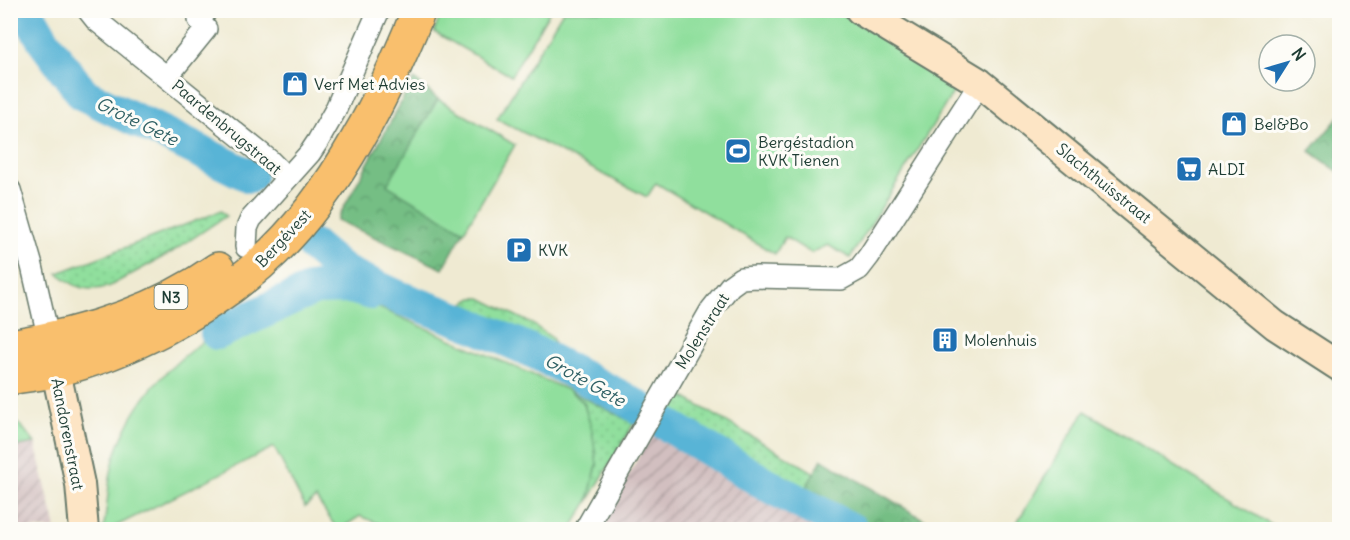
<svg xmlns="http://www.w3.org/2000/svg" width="1350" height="540" font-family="Delius,sans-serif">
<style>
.industrial{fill:url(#industrial-furrows)}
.grass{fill:url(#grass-dots);stroke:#588e68;stroke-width:1.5}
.forest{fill:url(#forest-crowns);stroke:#4a7e5c;stroke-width:1.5}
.garden{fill:#90df9d;stroke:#588e68;stroke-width:1.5}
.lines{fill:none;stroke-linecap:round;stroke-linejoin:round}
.river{stroke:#59b4d6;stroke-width:34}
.street-casing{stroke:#687a6b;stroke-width:24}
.secondary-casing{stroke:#687a6b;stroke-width:32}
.primary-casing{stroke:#687a6b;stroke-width:36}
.street{stroke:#fff;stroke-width:21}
.secondary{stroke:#fde5c5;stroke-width:28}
.primary{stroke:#f9bf6d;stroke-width:33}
.labels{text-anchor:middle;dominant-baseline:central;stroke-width:6;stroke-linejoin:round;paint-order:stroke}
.shield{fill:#fdfcf7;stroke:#62766e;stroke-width:1.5}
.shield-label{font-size:15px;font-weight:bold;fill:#1f3d34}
.poi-label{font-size:16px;fill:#1f3d34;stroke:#fdfcf7;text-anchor:start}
.street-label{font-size:16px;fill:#1f3d34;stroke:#fdfcf7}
.water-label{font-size:18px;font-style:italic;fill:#306165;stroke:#fdfcf7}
</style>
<defs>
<pattern id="industrial-furrows" width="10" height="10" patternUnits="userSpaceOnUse" patternTransform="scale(1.5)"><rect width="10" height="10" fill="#d2bfc0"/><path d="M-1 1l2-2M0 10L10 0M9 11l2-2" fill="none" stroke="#aa9c9d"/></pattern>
<pattern id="grass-dots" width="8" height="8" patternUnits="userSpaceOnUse" patternTransform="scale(1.5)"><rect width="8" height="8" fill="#90df9d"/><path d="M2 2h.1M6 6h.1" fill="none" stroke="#7cc088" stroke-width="1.8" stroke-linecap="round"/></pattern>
<pattern id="forest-crowns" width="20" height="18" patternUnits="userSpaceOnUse" patternTransform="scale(1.5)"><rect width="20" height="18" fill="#74be84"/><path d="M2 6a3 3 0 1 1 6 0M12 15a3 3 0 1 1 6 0" fill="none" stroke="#5f9c6d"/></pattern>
</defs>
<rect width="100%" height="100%" fill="#fdfcf7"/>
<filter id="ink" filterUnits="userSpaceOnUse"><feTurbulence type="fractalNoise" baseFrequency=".0167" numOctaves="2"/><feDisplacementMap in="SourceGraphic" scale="12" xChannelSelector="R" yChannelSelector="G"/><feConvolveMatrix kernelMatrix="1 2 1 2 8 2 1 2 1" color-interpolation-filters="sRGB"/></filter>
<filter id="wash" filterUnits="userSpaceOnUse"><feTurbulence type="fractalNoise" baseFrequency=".008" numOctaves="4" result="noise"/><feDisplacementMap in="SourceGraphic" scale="24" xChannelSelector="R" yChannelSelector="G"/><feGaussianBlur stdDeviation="1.35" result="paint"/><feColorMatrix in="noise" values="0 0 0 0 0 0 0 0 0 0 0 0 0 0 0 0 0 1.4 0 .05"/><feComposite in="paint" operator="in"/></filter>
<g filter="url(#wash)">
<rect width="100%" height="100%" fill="#efead2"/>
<!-- industrial -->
<path class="industrial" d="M10,418L23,428L35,443L56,529H11Z
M653,431L796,517L817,529L598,530Z"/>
<!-- grass -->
<path class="grass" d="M221,211L226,216L172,252L108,287C85,292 75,288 58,273Z
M473,298H481L532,324L552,338L559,353L521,337L464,303Z
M568,390L634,423L587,503L597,465L584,402Z
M677,393L815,473L806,488L814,493L810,500L664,415Z
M11,418L23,428L35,443L11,447Z"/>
<!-- forest -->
<path class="forest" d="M414,79L438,99L388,185L464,231L443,269L337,220Z
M1339,117V172L1310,151Z
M822,459L940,529H817L796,517L814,493L806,488Z"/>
<!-- garden -->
<path class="garden" d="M442,11V10L550,11L511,76L434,32Z
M563,11H837L959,83L850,258L828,245L811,253L785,237L775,254L656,183L647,197L497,119Z
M438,99L515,145L464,231L387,185Z
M330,295L354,297L568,390L583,402L592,430L597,465L587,503L571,529H392L360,516L340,529H337L316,498L305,507L274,447L110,529H103C109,504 107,477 116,453C135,398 169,364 216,332C232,322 246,312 264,305L277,313H286Z
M1085,411L1278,529H1013Z"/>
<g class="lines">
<!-- river -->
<path class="river" d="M26,10L45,43L83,94L250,176
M313,246L344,272L398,297L463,321L536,353L623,398L771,487L852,530
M217,333L315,288L351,287L371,293"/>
</g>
</g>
<g filter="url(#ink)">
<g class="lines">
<defs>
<path id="street" d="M88,10L96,20L269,160L287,178
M167,77L206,29L199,20L207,10
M10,190L32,266L49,340
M246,247L247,228L251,219L310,153L318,141L335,111L379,10
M585,530L711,310L730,286L741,278L756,277L841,279L859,269L869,256L980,83"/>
<path id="secondary" d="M860,10L980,83L1275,325L1340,367
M51,348L80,484L84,530"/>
<path id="primary" d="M10,346C83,335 157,312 218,269
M10,378C25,375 41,374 56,370C127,353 205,312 260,264C300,229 332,184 358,138C382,98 401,54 419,10"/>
</defs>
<!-- street casing -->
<use href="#street" class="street-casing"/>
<!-- secondary casing -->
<use href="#secondary" class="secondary-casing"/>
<!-- primary casing -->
<use href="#primary" class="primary-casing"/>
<!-- street -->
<use href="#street" class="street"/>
<!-- secondary -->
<use href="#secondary" class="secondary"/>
<!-- primary -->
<use href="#primary" class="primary"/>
</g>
</g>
<!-- icons -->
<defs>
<symbol id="shop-square" viewBox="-11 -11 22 22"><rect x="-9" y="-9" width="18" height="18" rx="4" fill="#1f6fb2" stroke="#fdfcf7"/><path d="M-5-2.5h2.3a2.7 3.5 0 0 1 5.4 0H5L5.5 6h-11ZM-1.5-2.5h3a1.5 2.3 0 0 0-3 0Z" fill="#fff"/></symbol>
<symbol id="stadium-square" viewBox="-11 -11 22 22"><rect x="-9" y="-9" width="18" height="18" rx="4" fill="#1f6fb2" stroke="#fdfcf7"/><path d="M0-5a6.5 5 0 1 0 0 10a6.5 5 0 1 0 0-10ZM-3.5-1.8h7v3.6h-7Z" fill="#fff"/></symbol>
<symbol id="supermarket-square" viewBox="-11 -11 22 22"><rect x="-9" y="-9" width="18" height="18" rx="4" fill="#1f6fb2" stroke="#fdfcf7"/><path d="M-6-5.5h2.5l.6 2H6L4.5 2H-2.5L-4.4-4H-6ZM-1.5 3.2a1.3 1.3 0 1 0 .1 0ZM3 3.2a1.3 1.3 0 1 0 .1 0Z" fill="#fff"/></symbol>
<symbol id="parking-square" viewBox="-11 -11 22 22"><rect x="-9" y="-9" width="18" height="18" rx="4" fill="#1f6fb2" stroke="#fdfcf7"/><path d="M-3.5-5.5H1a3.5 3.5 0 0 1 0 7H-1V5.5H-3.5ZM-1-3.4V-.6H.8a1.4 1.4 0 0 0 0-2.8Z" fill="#fff"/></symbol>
<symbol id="building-square" viewBox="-11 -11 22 22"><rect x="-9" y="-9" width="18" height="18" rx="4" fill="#1f6fb2" stroke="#fdfcf7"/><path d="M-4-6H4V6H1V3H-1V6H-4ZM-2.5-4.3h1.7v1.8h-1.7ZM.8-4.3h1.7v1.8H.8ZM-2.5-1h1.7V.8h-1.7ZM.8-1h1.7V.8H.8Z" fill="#fff"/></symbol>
</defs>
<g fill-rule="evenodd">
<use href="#shop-square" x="280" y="69" width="30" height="30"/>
<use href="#shop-square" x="1219" y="109" width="30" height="30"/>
<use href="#stadium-square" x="723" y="136" width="30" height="30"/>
<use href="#supermarket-square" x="1174" y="154" width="30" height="30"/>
<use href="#parking-square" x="504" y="235" width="30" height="30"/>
<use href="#building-square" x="930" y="325" width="30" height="30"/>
</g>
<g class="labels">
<!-- shield labels -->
<rect class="shield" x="154.5" y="285" width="33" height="24" rx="4.5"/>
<g class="shield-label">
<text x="171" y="297">N3</text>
</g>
<!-- poi labels -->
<g class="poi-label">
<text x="314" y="84">Verf Met Advies</text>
<text x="1254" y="124">Bel&amp;Bo</text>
<text x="758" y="142">Bergéstadion<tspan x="758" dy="18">KVK Tienen</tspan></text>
<text x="1208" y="169">ALDI</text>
<text x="538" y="250">KVK</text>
<text x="964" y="340">Molenhuis</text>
</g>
<!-- street labels -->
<g class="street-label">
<text transform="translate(227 127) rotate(40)">Paardenbrugstraat</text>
<text transform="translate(1104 183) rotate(39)">Slachthuisstraat</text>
<text transform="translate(283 238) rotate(-47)">Bergévest</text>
<text transform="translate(702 331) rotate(-58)">Molenstraat</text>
<text transform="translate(68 434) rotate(79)">Aandorenstraat</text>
</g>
<!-- water labels -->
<g class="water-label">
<text transform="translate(137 121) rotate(26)">Grote Gete</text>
<text transform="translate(585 380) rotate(29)">Grote Gete</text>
</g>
</g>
<!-- margin -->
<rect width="1350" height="540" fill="none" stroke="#fdfcf7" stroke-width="36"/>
<!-- north arrow -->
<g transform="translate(1287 63) rotate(53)"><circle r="28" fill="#fdfcf7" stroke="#a4b0a9" stroke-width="1.5"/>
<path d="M0-4.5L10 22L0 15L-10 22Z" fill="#1f6fb2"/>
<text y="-9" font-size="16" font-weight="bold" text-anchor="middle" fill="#1f3d34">N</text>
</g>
</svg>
